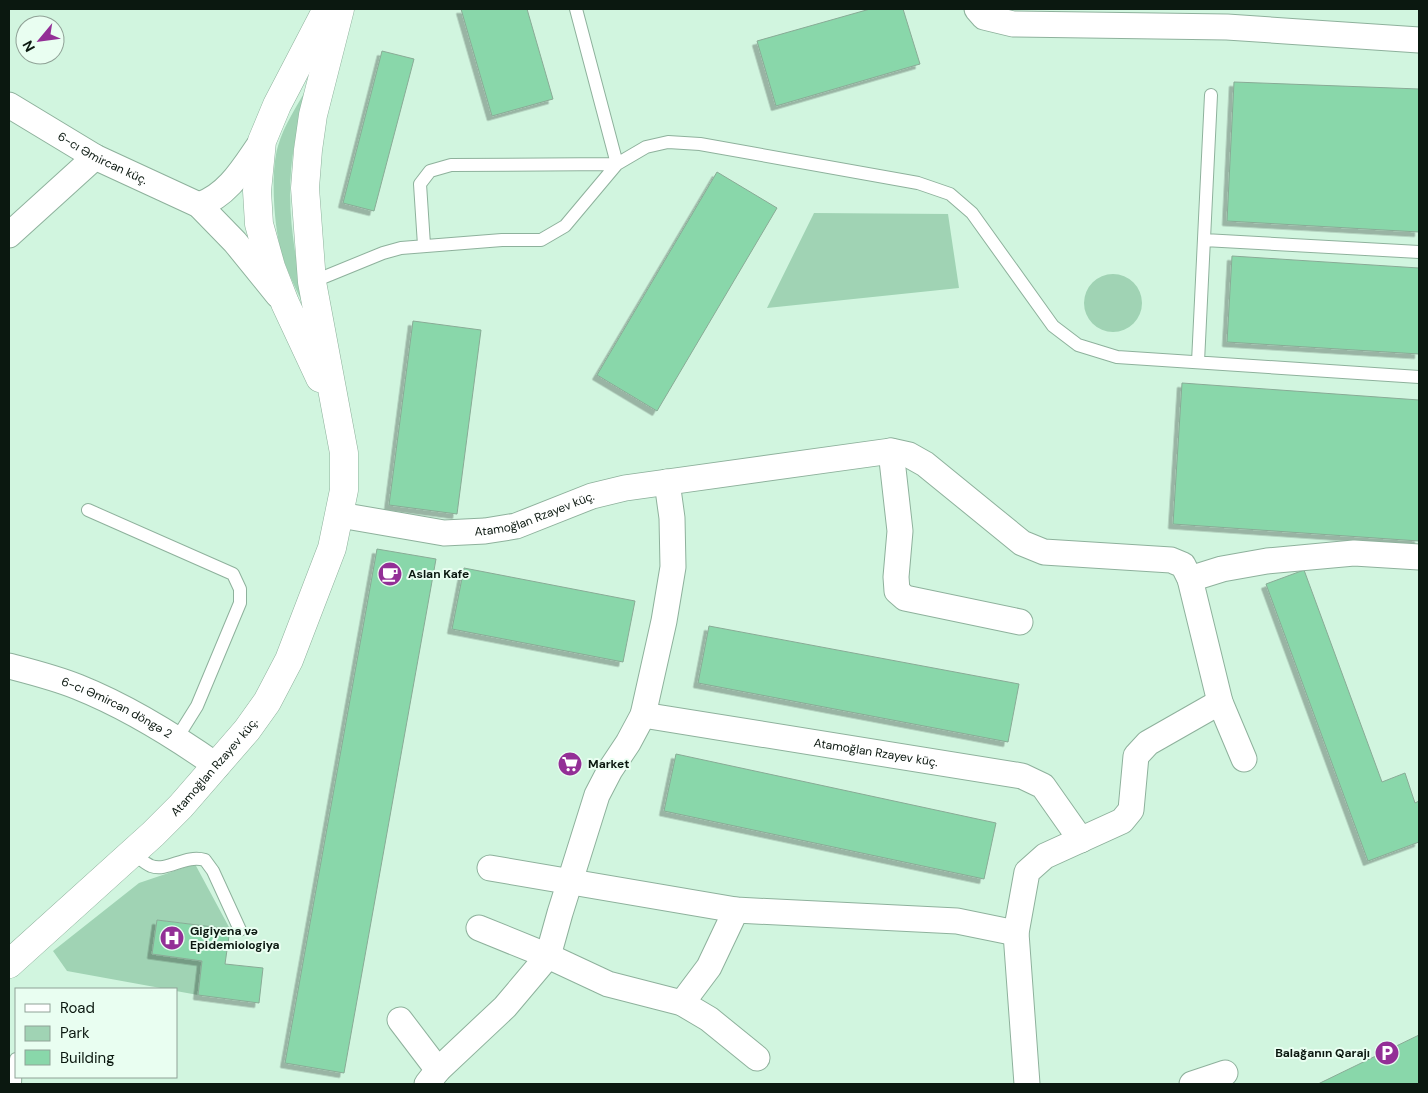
<svg xmlns="http://www.w3.org/2000/svg" width="1428" height="1093" font-family="'DM Sans',sans-serif">
<style>
.green{fill:#a0d3b4}
.building{fill:#89d7aa;stroke:#89ab96;filter:url(#shadow)}
.lines{fill:none;stroke-linecap:round;stroke-linejoin:round}
.service-casing{stroke:#8eb19c;stroke-width:14}
.minor-casing{stroke:#8eb19c;stroke-width:27}
.tertiary-casing{stroke:#8eb19c;stroke-width:29}
.service{stroke:#fff;stroke-width:12}
.minor{stroke:#fff;stroke-width:25}
.tertiary{stroke:#fff;stroke-width:28}
.labels{text-anchor:middle;dominant-baseline:central;stroke-width:4;stroke-linejoin:round;paint-order:stroke}
.street-label{font-size:12px;fill:#0b1810;stroke:#e9fef1}
.poi-label{font-size:12px;font-weight:bold;fill:#0b1810;stroke:#e9fef1;text-anchor:start}
</style>
<defs>
<filter id="shadow"><feDropShadow dx="-4.5" dy="4.5" stdDeviation="0" flood-color="#0004"/></filter>
</defs>
<rect width="100%" height="100%" fill="#d1f5df"/>
<!-- green -->
<path class="green" d="M307,88C301,115 293,143 291,171C287,219 297,269 308,315C299,295 289,276 282,255C274,229 270,173 278,146C284,125 297,106 307,88Z
M814,213L948,214L959,288L767,308Z
M1084 303a29 29 0 1 1 58 0a29 29 0 1 1-58 0Z
M195,864L230,929L157,920L153,954L202,961L198,995L176,991V989H166L67,971L53,951L139,883Z"/>
<!-- building -->
<path class="building" d="M461,9H527L553,99L492,116Z
M870,9H903L920,64L776,106L757,41Z
M382,51L414,59L374,211L343,203Z
M1234,82L1419,89V232L1227,221Z
M717,172L777,208L657,411L597,375Z
M1232,256L1419,268V354L1227,342Z
M413,321L481,330L457,514L389,505Z
M1182,383L1419,400V541L1173,524Z
M377,549L436,559L344,1073L285,1063Z
M464,568L635,601L623,662L452,629Z
M1304,570L1382,782L1405,773L1415,803L1419,801V842L1368,861L1266,584Z
M709,626L1019,684L1008,742L698,683Z
M676,754L996,823L984,879L664,811Z
M157,920L230,929L225,964L263,968L259,1003L198,995L202,961L152,954Z
M1419,1035V1084H1318Z"/>
<g class="lines">
<defs>
<path id="service" d="M1204,240L1419,252
M424,245L420,184L430,171L451,165L617,164L576,9
M312,282L383,253L401,248L502,240H541L565,226L617,164L646,147L668,142L700,144L918,183L950,194L972,213L1053,326L1078,345L1117,357L1419,377
M1198,362L1211,95
M88,510L233,574L240,589V603L197,706L177,738
M131,852C137,856 144,863 151,866C168,872 185,854 205,860L213,871L240,930
M15,1084L16,1059"/>
<g id="minor">
<path d="M977,9L984,17L1013,24L1227,27L1419,40"/>
<path id="s1" d="M9,105L95,157L199,205"/>
<path d="M262,141C245,165 229,195 199,205L235,242L278,295"/>
<path d="M9,235L95,157"/>
<path d="M891,451L900,531L896,577L897,591L905,598L1020,622"/>
<path id="s2" d="M340,515L444,533L485,531L516,526L592,496L625,488L891,451L909,455L925,464L1022,543L1044,552L1171,560L1183,565L1190,579L1220,702L1244,759"/>
<path d="M1190,579L1222,569L1267,561L1354,553L1419,557"/>
<path id="s3" d="M9,666C32,672 56,678 78,687C128,707 173,735 217,766"/>
<path id="s4" d="M643,715L1022,776L1043,786L1081,840"/>
<path d="M490,868L736,910L957,921L1016,933"/>
<path d="M479,928L548,956L608,984L682,1003L709,1019L757,1058"/>
<path d="M682,1003L709,967L736,910"/>
<path d="M400,1020L438,1070"/>
<path d="M427,1084L438,1070L505,1007L548,956L560,913L597,795L610,770L628,743L643,715L664,621L673,567L672,518L667,482"/>
<path d="M1027,1084L1016,933L1027,872L1045,856L1122,821L1131,810L1136,756L1148,743L1220,702"/>
<path d="M1192,1084L1225,1073"/>
</g>
<g id="tertiary">
<path d="M320,378L285,303L271,267L259,224L257,191L262,141L277,105L327,9"/>
<path id="s5" d="M9,964L153,834L181,806L247,730L267,702L289,660L332,548L344,490V453L312,282L305,188L308,150L313,115L340,9"/>
</g>
</defs>
<!-- service casing -->
<use href="#service" class="service-casing"/>
<!-- minor casing -->
<use href="#minor" class="minor-casing"/>
<!-- tertiary casing -->
<use href="#tertiary" class="tertiary-casing"/>
<!-- service -->
<use href="#service" class="service"/>
<!-- minor -->
<use href="#minor" class="minor"/>
<!-- tertiary -->
<use href="#tertiary" class="tertiary"/>
</g>
<!-- icons -->
<defs>
<symbol id="cafe-disc" viewBox="-11 -11 22 22"><circle r="9.5" fill="#932f96" stroke="#e9fef1"/><path d="M-5.5-4.5H6V0H3Q3 3.5 0 3.5H-2.5Q-5.5 3.5-5.5 0ZM3-3.2v2h1.7v-2ZM-6 4.5H4V6H-6Z" fill="#fff"/></symbol>
<symbol id="supermarket-disc" viewBox="-11 -11 22 22"><circle r="9.5" fill="#932f96" stroke="#e9fef1"/><path d="M-6-5.5h2.5l.6 2H6L4.5 2H-2.5L-4.4-4H-6ZM-1.5 3.2a1.3 1.3 0 1 0 .1 0ZM3 3.2a1.3 1.3 0 1 0 .1 0Z" fill="#fff"/></symbol>
<symbol id="hospital-disc" viewBox="-11 -11 22 22"><circle r="9.5" fill="#932f96" stroke="#e9fef1"/><path d="M-5-5h3v3.5h4V-5h3V5h-3V1.5h-4V5h-3Z" fill="#fff"/></symbol>
<symbol id="parking-disc" viewBox="-11 -11 22 22"><circle r="9.5" fill="#932f96" stroke="#e9fef1"/><path d="M-3.5-5.5H1a3.5 3.5 0 0 1 0 7H-1V5.5H-3.5ZM-1-3.4V-.6H.8a1.4 1.4 0 0 0 0-2.8Z" fill="#fff"/></symbol>
</defs>
<g fill-rule="evenodd">
<use href="#cafe-disc" x="376" y="560" width="28" height="28"/>
<use href="#supermarket-disc" x="556" y="750" width="28" height="28"/>
<use href="#hospital-disc" x="158" y="924" width="28" height="28"/>
<use href="#parking-disc" x="1373" y="1039" width="28" height="28"/>
</g>
<g class="labels">
<!-- street labels -->
<g class="street-label">
<text stroke="none"><textPath href="#s1" startOffset="108">6-cı Əmircan küç.</textPath></text>
<text stroke="none"><textPath href="#s2" startOffset="199">Atamoğlan Rzayev küç.</textPath></text>
<text stroke="none"><textPath href="#s3" startOffset="116">6-cı Əmircan döngə 2</textPath></text>
<text stroke="none"><textPath href="#s4" startOffset="236">Atamoğlan Rzayev küç.</textPath></text>
<text stroke="none"><textPath href="#s5" startOffset="285">Atamoğlan Rzayev küç.</textPath></text>
</g>
<!-- poi labels -->
<g class="poi-label">
<text x="408" y="574">Aslan Kafe</text>
<text x="588" y="764">Market</text>
<text x="190" y="931">Gigiyena və<tspan x="190" dy="14">Epidemiologiya</tspan></text>
<text x="1370" y="1053" text-anchor="end">Balağanın Qarajı</text>
</g>
</g>
<!-- border -->
<rect width="1428" height="1093" fill="none" stroke="#0b1810" stroke-width="20"/>
<!-- legend -->
<rect x="15" y="988" width="162" height="90" fill="#e9fef1" stroke="#90a297"/>
<rect x="25" y="1004" width="25" height="8" fill="#ffffff" stroke="#90a297"/>
<text x="60" y="1013" font-size="15" fill="#0b1810">Road</text>
<rect x="25" y="1026" width="25" height="15" fill="#a0d3b4" stroke="#90a297"/>
<text x="60" y="1038" font-size="15" fill="#0b1810">Park</text>
<rect x="25" y="1050" width="25" height="15" fill="#89d7aa" stroke="#90a297"/>
<text x="60" y="1063" font-size="15" fill="#0b1810">Building</text>
<!-- north arrow -->
<g transform="translate(40 40) rotate(241)"><circle r="24" fill="#e9fef1" stroke="#90a297"/>
<path d="M0-4L9 19L0 12L-9 19Z" fill="#932f96"/>
<text y="-8" font-size="14" font-weight="bold" text-anchor="middle" fill="#0b1810">N</text>
</g>
</svg>
